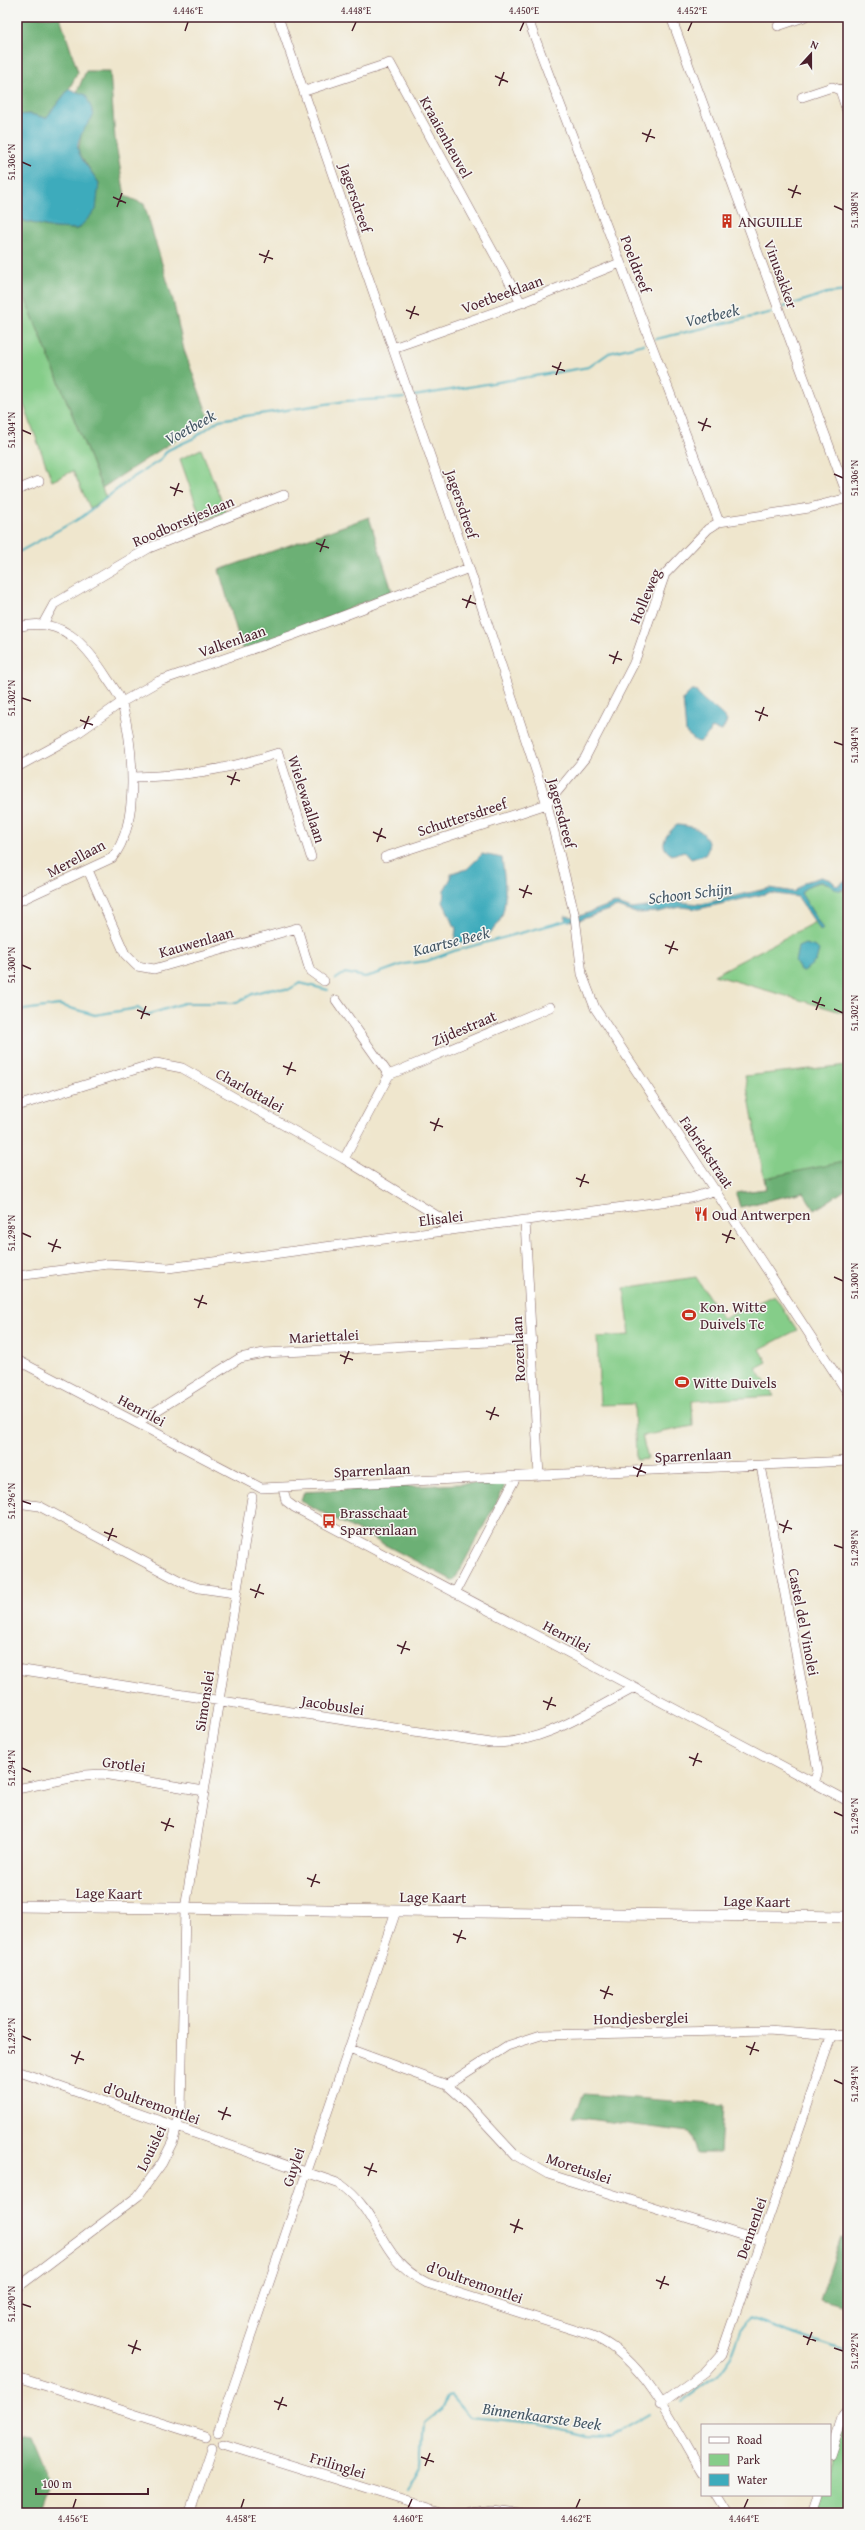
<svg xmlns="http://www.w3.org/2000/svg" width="865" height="2530" font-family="'Gentium Book Plus',serif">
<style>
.green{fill:#85cd89;stroke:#68765a}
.forest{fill:#6cb075;stroke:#5b6850}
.water{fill:#3dabbc;stroke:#446574}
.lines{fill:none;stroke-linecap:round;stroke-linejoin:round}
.stream{stroke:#3dabbc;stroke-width:2}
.minor-casing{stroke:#846564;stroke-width:10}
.tertiary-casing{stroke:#846564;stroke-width:12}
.minor{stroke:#fff;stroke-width:9}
.tertiary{stroke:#fff;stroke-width:11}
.ticks{fill:none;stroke:#4a1f2b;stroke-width:1.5}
.labels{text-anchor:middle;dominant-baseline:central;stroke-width:3;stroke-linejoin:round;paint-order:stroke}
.street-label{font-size:15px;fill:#4a1f2b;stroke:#f6f6f2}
.poi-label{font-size:15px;fill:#4a1f2b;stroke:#f6f6f2;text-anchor:start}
.water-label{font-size:16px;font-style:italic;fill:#455765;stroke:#f6f6f2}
.neatline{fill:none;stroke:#4a1f2b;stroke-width:1.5}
.ticks-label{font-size:10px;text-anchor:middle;fill:#4a1f2b}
</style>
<rect width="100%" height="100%" fill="#f6f6f2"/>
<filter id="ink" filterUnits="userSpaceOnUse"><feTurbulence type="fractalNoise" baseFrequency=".025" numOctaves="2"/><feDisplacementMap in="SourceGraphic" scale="8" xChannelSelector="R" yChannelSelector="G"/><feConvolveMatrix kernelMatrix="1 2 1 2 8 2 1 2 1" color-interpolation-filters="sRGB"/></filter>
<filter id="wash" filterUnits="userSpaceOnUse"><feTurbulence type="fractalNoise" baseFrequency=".012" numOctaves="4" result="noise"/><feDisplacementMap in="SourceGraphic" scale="16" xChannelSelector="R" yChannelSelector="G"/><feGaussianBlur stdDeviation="0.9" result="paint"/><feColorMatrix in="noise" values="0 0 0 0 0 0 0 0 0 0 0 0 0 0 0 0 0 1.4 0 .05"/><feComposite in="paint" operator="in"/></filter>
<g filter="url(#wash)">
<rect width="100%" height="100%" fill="#efe6cd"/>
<!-- green -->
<path class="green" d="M17,278L106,498L90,508L73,471L52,481L17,386Z
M201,449L226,512L202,521L180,459Z
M820,882L828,883L843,891L848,886V1014L714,975L815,922L821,931L801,894L807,886Z
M848,1065V1188L815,1210L803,1192L740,1207L736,1193L766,1189L745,1076Z
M696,1277L723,1319L774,1295L797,1330L760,1349L767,1362L756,1368L774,1396L692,1401L693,1426L642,1436L648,1459L636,1460L634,1404L600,1405L597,1337L630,1335L624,1288Z
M848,2414V2513H813L819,2495H830L833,2454Z"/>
<!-- forest -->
<path class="forest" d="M17,17H60L78,72L69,89L46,118L30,114L17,115Z
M86,71H110L115,139L125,196L144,204L173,300L184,350L209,418L102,488L17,278V206L23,221L54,228L78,229L99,183L78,152L84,118L76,94Z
M369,517L392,591L243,652L219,570Z
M848,1161V1188L815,1210L803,1192L740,1207L736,1193L766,1189L765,1178Z
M499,1482L504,1483V1488L454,1581L301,1501L304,1492Z
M584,2094L723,2105L720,2153H697L689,2132L573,2117Z
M841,2238L848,2240V2307L820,2299Z
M17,2436L31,2438L50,2483L41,2508L47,2513H17Z"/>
<!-- water -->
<path class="water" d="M69,89L86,95L94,115C68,151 76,149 99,183L96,210L78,229L54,228L23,221L17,206V115L30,114L46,118Z
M692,690H695C704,704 719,708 727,721L722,731L711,728L710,733L700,742L696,741L686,733L683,699Z
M677,825C691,826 704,828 708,843C709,847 708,851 705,855L691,859L684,851L672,855C656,846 667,833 677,825Z
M482,854L502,858C505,886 513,924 481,938C473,941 462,942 454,944L456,929L443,902L444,890L451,878V873L467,869Z
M821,877L831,880L837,886L848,879V886C837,895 836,887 827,883C818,879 806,886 801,893L823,929L821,931L798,897L769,893L698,909L681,907L658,912L636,913L617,907L580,920L568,921L564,916L577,917L615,903L632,909L679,902L701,904L770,888L794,892L805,882Z
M805,944L816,947L819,950L816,961L804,971L800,970L795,962L798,947Z"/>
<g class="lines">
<!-- stream -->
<path class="stream" d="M784,307L827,293L848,291
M656,339L773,312
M414,396L589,367L609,353L644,344
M17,553L82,517L129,480L159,461L168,450L194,438L219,420L346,401L404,398
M336,979L345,973L365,977L376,974L404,964L427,961L454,951L569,920
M17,1011L59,1005L95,1015L138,1008L147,1015L184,1003H237L252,994L273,988L288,990L300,983L328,990
M681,2402L717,2376L731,2357L744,2322L749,2319L848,2352
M408,2490L422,2465L425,2423L441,2410L447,2397L451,2396L469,2417L537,2423L586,2435L611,2436L649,2414"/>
</g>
</g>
<g filter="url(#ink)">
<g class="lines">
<defs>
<path id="minor" d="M278,17L469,568L547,804L575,917L582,974L595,1008L848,1393
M527,17L719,522
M671,17L848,497
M778,26L804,17
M848,87L840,90L848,114
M305,91L390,63L521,303
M802,97L832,87L840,90
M393,348L521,303L620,263
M17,490L39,481
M43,624L54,604L149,548L284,495
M17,627C62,616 85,643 107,678C112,686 120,695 122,704C133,746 141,823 112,858L17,902
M17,767L72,737L122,702L159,681L293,635L469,568
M133,777C187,776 226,770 278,753L311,857
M547,804L585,758L634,663L665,574L708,529L719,522L809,508L848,498
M385,857L547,804
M88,870L125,954L137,966L154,969L297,928L310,971L324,981
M336,1000L389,1075
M389,1075L550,1007
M17,1106L156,1063L182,1068L344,1159L439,1217L447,1231
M344,1159L389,1075
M525,1221L539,1476
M17,1276L108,1264L168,1268L691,1198L716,1190
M17,1360L261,1488L848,1461
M137,1423L240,1358L264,1353L532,1340
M761,1466L818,1771L814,1783
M283,1488L286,1501L294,1507L848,1801
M17,1503L39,1506L184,1583L199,1588L235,1593
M455,1593L516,1477
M17,1669L491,1743C544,1744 589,1711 634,1688
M17,1789L85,1775L103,1774L204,1791
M349,2049L447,2085L465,2101L515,2155L548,2174L761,2241
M17,2071L340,2184C383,2215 376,2257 427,2283L590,2335C644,2356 673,2425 702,2472
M447,2085L507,2046L541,2035L768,2030L848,2036
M17,2288L138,2196L162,2163L173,2141L181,2111L185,1909L252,1497
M17,2377L206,2437
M660,2405L705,2373L721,2355L832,2034
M218,2432L396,1911
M223,2444L445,2513
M830,2455L843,2416L848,2410
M716,2495L727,2513
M190,2513L212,2448
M472,2513L492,2510L519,2513
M810,2513L816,2495"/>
<path id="tertiary" d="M17,1906L848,1917"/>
</defs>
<!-- minor casing -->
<use href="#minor" class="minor-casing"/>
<!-- tertiary casing -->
<use href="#tertiary" class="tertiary-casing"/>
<!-- minor -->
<use href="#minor" class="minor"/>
<!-- tertiary -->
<use href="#tertiary" class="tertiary"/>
</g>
</g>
<!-- ticks -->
<path class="ticks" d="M185,31L188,22M352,31L356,22M520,31L524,22M688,31L692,22M495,76L508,82M499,86L504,72M642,133L655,138M646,142L651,129M22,162L31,166M788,189L801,194M113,197L126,203M792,198L797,185M834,206L843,210M117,207L122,193M259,254L273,259M264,263L269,250M406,310L419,315M410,319L415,306M552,366L565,371M556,375L561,362M698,422L711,427M22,430L31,434M702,431L707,418M834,474L843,478M170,487L183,492M174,496L179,483M316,543L329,548M320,552L325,539M462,599L476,604M466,608L471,595M609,655L622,660M613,664L618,651M22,698L31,701M755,711L768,716M80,720L93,725M759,721L764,707M84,729L89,716M834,742L843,745M227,776L240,781M231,785L236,772M373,832L386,838M377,842L382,828M519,889L532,894M523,898L528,885M665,945L678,950M669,954L674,941M22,965L31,969M812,1001L825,1006M834,1009L843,1013M137,1010L150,1015M816,1010L821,997M141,1019L146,1006M283,1066L296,1071M287,1075L292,1062M430,1122L443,1127M434,1131L439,1118M576,1178L589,1183M580,1187L585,1174M22,1233L31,1237M722,1234L735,1239M48,1243L61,1248M726,1243L731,1230M52,1252L57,1239M834,1277L843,1281M194,1299L207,1304M198,1308L203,1295M340,1355L353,1360M344,1364L349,1351M486,1411L499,1416M490,1420L495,1407M633,1467L646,1473M637,1477L642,1463M22,1501L31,1504M779,1524L792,1529M104,1532L117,1537M783,1533L788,1520M108,1541L113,1528M834,1545L843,1548M250,1589L264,1594M255,1598L260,1584M397,1645L410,1650M401,1654L406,1641M543,1701L556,1706M547,1710L552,1697M689,1757L702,1762M693,1766L698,1753M22,1768L31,1772M834,1812L843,1816M161,1822L174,1827M165,1831L170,1818M307,1878L320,1883M311,1887L316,1874M453,1934L466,1939M457,1943L462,1930M600,1990L613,1995M604,1999L609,1986M22,2036L31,2040M746,2046L759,2051M71,2055L84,2060M750,2055L755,2042M75,2064L80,2051M834,2080L843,2084M218,2111L231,2116M222,2120L227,2107M364,2167L377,2172M368,2176L373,2163M510,2224L523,2229M514,2233L519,2219M656,2280L669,2285M660,2289L665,2276M22,2304L31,2307M803,2336L816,2341M128,2345L141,2350M807,2345L812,2332M834,2348L843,2351M132,2354L137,2340M274,2401L287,2406M278,2410L283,2397M421,2457L434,2462M425,2466L430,2453M73,2508L76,2499M241,2508L244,2499M408,2508L412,2499M576,2508L580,2499M744,2508L748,2499"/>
<!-- icons -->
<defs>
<symbol id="building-bare" viewBox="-9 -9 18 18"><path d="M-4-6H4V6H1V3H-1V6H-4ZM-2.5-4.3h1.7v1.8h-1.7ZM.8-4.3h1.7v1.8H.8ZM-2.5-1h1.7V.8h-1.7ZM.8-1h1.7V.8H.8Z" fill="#c8321e" stroke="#f6f6f2" stroke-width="2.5" paint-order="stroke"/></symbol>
<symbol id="restaurant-bare" viewBox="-9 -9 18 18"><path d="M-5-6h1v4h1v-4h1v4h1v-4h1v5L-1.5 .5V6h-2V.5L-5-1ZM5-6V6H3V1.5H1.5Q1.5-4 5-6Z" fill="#c8321e" stroke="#f6f6f2" stroke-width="2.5" paint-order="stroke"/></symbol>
<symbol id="stadium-bare" viewBox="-9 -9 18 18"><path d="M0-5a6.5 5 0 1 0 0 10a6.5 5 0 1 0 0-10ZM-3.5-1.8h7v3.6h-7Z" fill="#c8321e" stroke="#f6f6f2" stroke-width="2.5" paint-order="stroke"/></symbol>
<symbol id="bus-bare" viewBox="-9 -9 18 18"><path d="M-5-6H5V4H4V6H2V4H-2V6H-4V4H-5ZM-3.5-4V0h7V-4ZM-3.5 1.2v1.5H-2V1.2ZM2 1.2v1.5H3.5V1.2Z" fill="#c8321e" stroke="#f6f6f2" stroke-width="2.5" paint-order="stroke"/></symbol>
</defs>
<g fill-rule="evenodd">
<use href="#building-bare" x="717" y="211" width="20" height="20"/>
<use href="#restaurant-bare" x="691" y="1204" width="20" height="20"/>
<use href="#stadium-bare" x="679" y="1305" width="20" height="20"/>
<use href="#stadium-bare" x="672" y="1372" width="20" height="20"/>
<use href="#bus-bare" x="319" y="1511" width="20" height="20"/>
</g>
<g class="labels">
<!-- street labels -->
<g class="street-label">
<text transform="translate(446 137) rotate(61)">Kraaienheuvel</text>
<text transform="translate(356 198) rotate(71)">Jagersdreef</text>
<text transform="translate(636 264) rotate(69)">Poeldreef</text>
<text transform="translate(781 274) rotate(70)">Vinusakker</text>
<text transform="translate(502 294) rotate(-20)">Voetbeeklaan</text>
<text transform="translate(462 504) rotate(71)">Jagersdreef</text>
<text transform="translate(183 521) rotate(-23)">Roodborstjeslaan</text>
<text transform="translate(645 596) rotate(-67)">Holleweg</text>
<text transform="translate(232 641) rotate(-19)">Valkenlaan</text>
<text transform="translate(307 799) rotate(72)">Wielewaallaan</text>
<text transform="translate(562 813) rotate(75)">Jagersdreef</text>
<text transform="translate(462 817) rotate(-18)">Schuttersdreef</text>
<text transform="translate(76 858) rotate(-28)">Merellaan</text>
<text transform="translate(196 942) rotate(-16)">Kauwenlaan</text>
<text transform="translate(464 1028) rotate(-23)">Zijdestraat</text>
<text transform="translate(250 1090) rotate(29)">Charlottalei</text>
<text transform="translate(707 1152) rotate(56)">Fabriekstraat</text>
<text transform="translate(441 1218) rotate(-7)">Elisalei</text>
<text transform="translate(324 1336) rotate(-3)">Mariettalei</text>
<text transform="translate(518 1349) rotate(-93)">Rozenlaan</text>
<text transform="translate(142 1410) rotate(28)">Henrilei</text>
<text transform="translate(693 1455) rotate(-3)">Sparrenlaan</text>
<text transform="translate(372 1470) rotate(-3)">Sparrenlaan</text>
<text transform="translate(804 1622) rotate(79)">Castel del Vinolei</text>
<text transform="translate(567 1636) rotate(28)">Henrilei</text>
<text transform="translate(204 1701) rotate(-81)">Simonslei</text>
<text transform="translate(333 1705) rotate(9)">Jacobuslei</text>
<text transform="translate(124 1764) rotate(8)">Grotlei</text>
<text transform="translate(109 1893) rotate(1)">Lage Kaart</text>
<text transform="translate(433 1897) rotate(1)">Lage Kaart</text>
<text transform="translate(757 1901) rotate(1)">Lage Kaart</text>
<text transform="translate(641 2018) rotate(-1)">Hondjesberglei</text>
<text transform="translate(152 2103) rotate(19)">d'Oultremontlei</text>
<text transform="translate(151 2148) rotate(-64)">Louislei</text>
<text transform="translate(293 2167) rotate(-71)">Guylei</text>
<text transform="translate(579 2168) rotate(19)">Moretuslei</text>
<text transform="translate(751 2228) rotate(-71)">Dennenlei</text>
<text transform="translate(475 2282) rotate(19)">d'Oultremontlei</text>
<text transform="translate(338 2465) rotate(17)">Frilinglei</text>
</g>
<!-- poi labels -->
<g class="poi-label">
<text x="738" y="221">ANGUILLE</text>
<text x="712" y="1214">Oud Antwerpen</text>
<text x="700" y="1306">Kon. Witte<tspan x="700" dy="17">Duivels Tc</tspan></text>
<text x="693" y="1382">Witte Duivels</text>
<text x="340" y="1512">Brasschaat<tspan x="340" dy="17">Sparrenlaan</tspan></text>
</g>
<!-- water labels -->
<g class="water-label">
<text transform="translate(712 315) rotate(-13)">Voetbeek</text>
<text transform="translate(190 427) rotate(-29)">Voetbeek</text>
<text transform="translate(690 893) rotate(-7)">Schoon Schijn</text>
<text transform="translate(451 941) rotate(-14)">Kaartse Beek</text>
<text transform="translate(542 2416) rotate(8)">Binnenkaarste Beek</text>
</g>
</g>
<!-- margin -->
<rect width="865" height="2530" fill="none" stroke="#f6f6f2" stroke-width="44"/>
<!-- legend -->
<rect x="701" y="2424" width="130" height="72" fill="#f6f6f2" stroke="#b1a0a2"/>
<rect x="709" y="2437" width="20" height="6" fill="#ffffff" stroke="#b1a0a2"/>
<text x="737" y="2444" font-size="12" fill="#4a1f2b">Road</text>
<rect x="709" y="2454" width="20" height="12" fill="#85cd89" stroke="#b1a0a2"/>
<text x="737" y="2464" font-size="12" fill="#4a1f2b">Park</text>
<rect x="709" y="2474" width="20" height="12" fill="#3dabbc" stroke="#b1a0a2"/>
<text x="737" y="2484" font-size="12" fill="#4a1f2b">Water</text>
<!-- north arrow -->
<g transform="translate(811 54) rotate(21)" stroke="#f6f6f2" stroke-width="3" paint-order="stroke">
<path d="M0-3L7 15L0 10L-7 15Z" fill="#4a1f2b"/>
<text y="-6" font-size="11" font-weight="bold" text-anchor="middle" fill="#4a1f2b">N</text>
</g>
<!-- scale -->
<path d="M36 2488v6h112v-6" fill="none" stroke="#4a1f2b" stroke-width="2"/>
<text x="42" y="2488" font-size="12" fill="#4a1f2b" stroke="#f6f6f2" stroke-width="3" paint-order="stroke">100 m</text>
<rect x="22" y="22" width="821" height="2486" class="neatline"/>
<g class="ticks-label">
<text x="188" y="14">4.446°E</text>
<text x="356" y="14">4.448°E</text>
<text x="524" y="14">4.450°E</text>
<text x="692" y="14">4.452°E</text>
<text transform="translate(11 162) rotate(-90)" y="4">51.306°N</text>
<text transform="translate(854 210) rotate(-90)" y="4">51.308°N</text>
<text transform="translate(11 430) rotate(-90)" y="4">51.304°N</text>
<text transform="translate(854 478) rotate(-90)" y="4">51.306°N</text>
<text transform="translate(11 698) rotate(-90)" y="4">51.302°N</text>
<text transform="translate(854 745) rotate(-90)" y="4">51.304°N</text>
<text transform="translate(11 965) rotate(-90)" y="4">51.300°N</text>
<text transform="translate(854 1013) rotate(-90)" y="4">51.302°N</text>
<text transform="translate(11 1233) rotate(-90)" y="4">51.298°N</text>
<text transform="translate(854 1281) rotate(-90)" y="4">51.300°N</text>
<text transform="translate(11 1501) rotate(-90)" y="4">51.296°N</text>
<text transform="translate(854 1548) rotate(-90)" y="4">51.298°N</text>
<text transform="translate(11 1768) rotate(-90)" y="4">51.294°N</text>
<text transform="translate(854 1816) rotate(-90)" y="4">51.296°N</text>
<text transform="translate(11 2036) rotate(-90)" y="4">51.292°N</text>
<text transform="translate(854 2084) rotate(-90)" y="4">51.294°N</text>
<text transform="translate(11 2304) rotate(-90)" y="4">51.290°N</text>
<text transform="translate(854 2351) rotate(-90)" y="4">51.292°N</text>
<text x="73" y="2522">4.456°E</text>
<text x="241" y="2522">4.458°E</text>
<text x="408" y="2522">4.460°E</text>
<text x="576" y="2522">4.462°E</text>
<text x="744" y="2522">4.464°E</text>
</g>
</svg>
